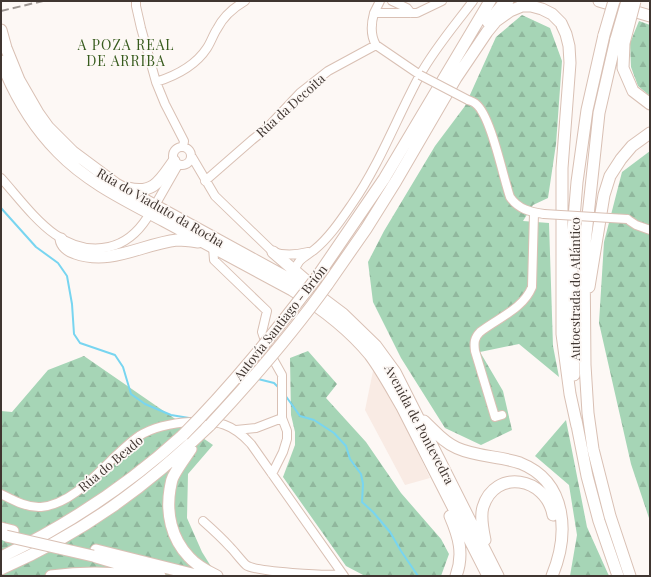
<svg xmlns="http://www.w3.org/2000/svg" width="651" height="577" font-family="'Playfair Display',serif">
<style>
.built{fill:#f9ebe4}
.forest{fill:url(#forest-firs)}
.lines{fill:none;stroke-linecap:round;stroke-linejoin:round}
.stream{stroke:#78d5f0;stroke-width:2}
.minor-casing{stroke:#d9c0b4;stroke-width:10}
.highway-casing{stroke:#d9c0b4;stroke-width:13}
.minor{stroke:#fff;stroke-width:8}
.highway{stroke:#fff;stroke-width:11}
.rail{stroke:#9c9591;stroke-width:2;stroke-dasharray:8 4;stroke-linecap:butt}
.minor-bridge-casing{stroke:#d9c0b4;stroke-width:10;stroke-linecap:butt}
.highway-bridge-casing{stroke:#d9c0b4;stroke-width:13;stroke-linecap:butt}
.minor-bridge{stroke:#fff;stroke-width:8}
.highway-bridge{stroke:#fff;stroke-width:11}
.labels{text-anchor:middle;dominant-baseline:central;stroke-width:3.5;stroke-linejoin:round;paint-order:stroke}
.street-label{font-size:13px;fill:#403631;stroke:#fdf8f5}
.neighbourhood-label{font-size:14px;letter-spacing:1px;fill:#375b1d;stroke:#fdf8f5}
</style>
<defs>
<pattern id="forest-firs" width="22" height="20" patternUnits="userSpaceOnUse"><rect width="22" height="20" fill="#a6d5b6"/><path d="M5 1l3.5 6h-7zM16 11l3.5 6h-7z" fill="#90b79d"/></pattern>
</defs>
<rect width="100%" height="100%" fill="#fdf8f5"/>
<!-- built -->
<path class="built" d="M373,371L386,385L430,478L405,485L365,410Z"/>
<!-- forest -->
<path class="forest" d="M522,15L550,28L562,61L556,144L548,198L533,205L523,221L549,223L553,346L559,377L519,344L480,352L503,391L512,430L481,445L445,428L401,358L373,302L368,262L384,231L435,146L465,106L496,37Z
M639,21L650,25V96L638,86L631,67L630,43Z
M650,151V521L631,464L599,323L604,242L622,172Z
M308,351L337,384L326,398L366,442L401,493L441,539L449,554L441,576H365L346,566L283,477L295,445V432L291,415L290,358Z
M84,356L213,445L188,474L187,518L202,552L217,576H1V411L12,412L48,370Z
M566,420L587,527L609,576H570L577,535L569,485L535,456Z"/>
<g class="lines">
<!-- stream -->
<path class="stream" d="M1,208L36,247L58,263L67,276L72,304L74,334L80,343L115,355L123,367L131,394L145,404L171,415L189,418
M258,379L274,383L279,388
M234,387L242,382
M285,395L300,416L314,420L334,433L346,446L350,459L361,474L363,484L362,502L373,512L390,532L401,551L418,576"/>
<defs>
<path id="minor" d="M136,1V6L141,28L156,82L165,104L184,141L183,147
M392,1L407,8L411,13
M374,13L380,1
M420,75L376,45C370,35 371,24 374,13H417L442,1
M156,82C175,76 196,65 207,48C211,42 213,35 217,29C223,17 233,8 245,1
M468,100C471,101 474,102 476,104C491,116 503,177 510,197C518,209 530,212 544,214
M173 156a9 9 0 1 1 18 0a9 9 0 1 1-18 0Z
M192,157L215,196L273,252C285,256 296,255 308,252
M1,178C29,209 60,258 109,247C126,243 138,232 147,218
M205,181L252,140L267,128L300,93L328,71L376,45
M158,200L178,165
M627,219L636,225L650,230
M213,247L214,260L267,311L262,332L268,350L282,375V418L287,431V439L283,452L272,474
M295,272C296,260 305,257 314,250C329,238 341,220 352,204C380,164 397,117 420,75C435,48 455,25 473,1
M502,415L495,417L475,351C474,343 474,338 480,332C498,318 523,309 532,287L534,213
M236,430L256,428L282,418
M1,494C13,500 27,508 41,507C80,503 108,457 139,436C155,426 172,423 191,422C218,420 233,424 251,444L344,576
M203,521C212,529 221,537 230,547C235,552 240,559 246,565C255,572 329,576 341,574"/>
<path id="highway" d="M599,1L650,16
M488,22L503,4L508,1
M1,30L6,48L19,80L38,113L48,127L73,152L116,184L315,293L343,314L376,346L395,372L498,576
M616,39L599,113L584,253L585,365L588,413L593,449L610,516L630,576
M624,43L623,68L633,91L650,104
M1,61C14,94 33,127 58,152C88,183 127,201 164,221C207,244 249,267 292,290C321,308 348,328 370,355C382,371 392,390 402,407L488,576
M128,188C154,195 161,179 174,161
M61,239C62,246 68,251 75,253C111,266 142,244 177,240C184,240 191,241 198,242
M273,252L310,284
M317,277L384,179L490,1
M327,285L366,229L396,181L456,78L487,32L496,21L510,11L522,6H531L542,9L552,14L561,23L566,34L569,46L570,63L562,168V334L570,394L577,426
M589,287L604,195L610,176L621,159L632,146L650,133
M574,375L572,334V242L577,182L587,110L604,35
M576,420L587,476L599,521L618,576
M424,421C435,431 443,442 457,448C477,457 500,456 520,463C568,482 569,535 552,576
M191,449C185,458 178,467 173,477C171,481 171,485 170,489C166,513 171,538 189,557C196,565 207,571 217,576
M450,516C459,537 464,554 456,576
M1,528L13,531
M485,540C483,530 480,517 483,507C495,468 546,477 553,515
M96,550L200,576
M1,557C68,525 128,485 183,435
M96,557L160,576
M1,569C83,533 146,487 210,425
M51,576C80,572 110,572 139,576"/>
</defs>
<!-- minor casing -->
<use href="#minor" class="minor-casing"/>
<!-- highway casing -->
<use href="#highway" class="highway-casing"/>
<!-- minor -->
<use href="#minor" class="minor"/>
<!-- highway -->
<use href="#highway" class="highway"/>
<!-- rail -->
<path class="rail" d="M1,11L43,1"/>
<defs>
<path id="minor-bridge" d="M420,75L468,100
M544,214L627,219"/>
<path id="highway-bridge" d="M604,35L614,1
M616,39L627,1
M624,43L635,1
M210,425C252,380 292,334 327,285
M183,435C232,386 275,332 317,277
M6,536L93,556"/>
</defs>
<!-- minor-bridge casing -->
<use href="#minor-bridge" class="minor-bridge-casing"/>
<!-- highway-bridge casing -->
<use href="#highway-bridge" class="highway-bridge-casing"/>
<!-- minor-bridge -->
<use href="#minor-bridge" class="minor-bridge"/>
<!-- highway-bridge -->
<use href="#highway-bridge" class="highway-bridge"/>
</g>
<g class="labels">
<!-- street labels -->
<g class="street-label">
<text transform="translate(290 105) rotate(-42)">Rúa da Decoita</text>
<text transform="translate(161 207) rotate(30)">Rúa do Viaduto da Rocha</text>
<text transform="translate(574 289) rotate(-90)">Autoestrada do Atlántico</text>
<text transform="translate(280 322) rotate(-52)">Autovía Santiago - Brión</text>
<text transform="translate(420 424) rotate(62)">Avenida de Pontevedra</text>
<text transform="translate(110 463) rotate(-40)">Rúa do Beado</text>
</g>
<!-- neighbourhood labels -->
<g class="neighbourhood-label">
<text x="126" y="44">A POZA REAL<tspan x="126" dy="16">DE ARRIBA</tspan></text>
</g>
</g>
<!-- border -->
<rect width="651" height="577" fill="none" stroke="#403631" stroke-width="4"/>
</svg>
